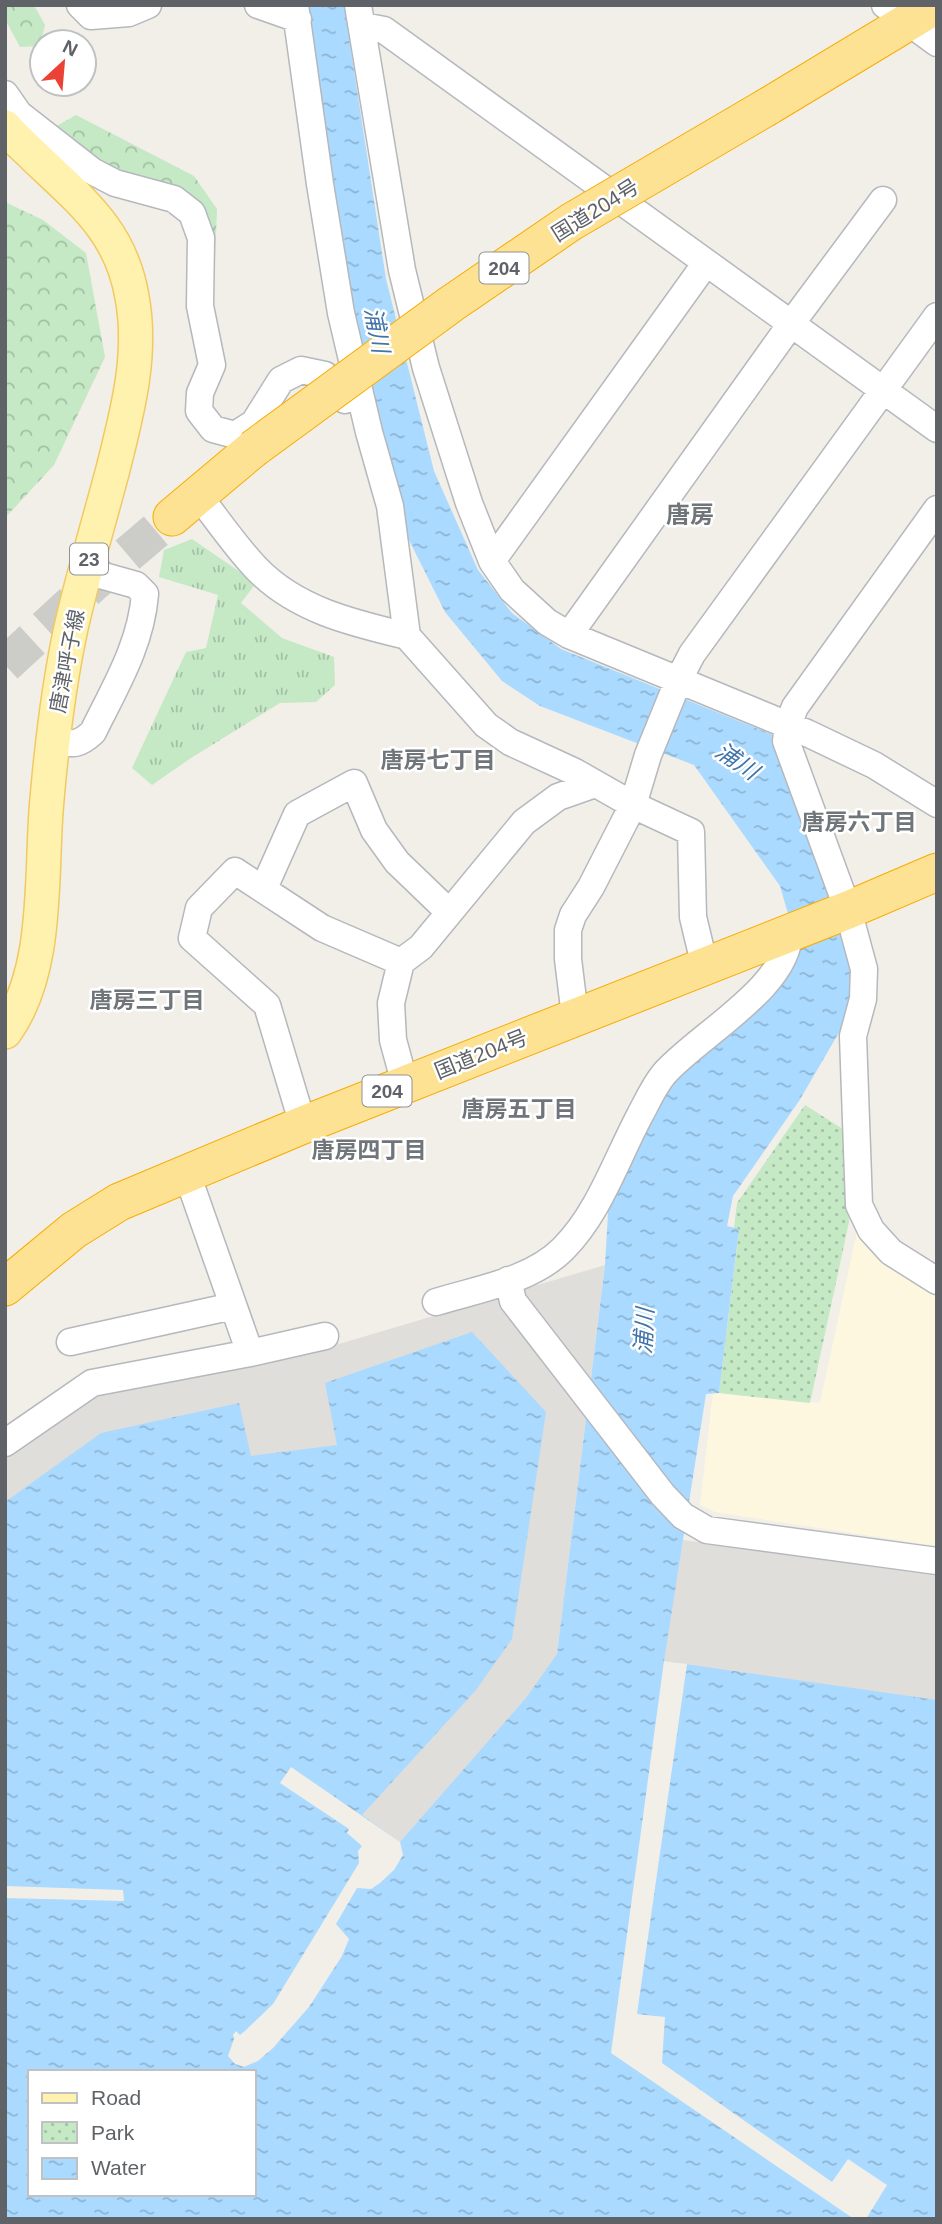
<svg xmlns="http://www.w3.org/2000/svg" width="942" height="2224" font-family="Helvetica,'Noto Sans JP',sans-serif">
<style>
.commercial{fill:#fef7e0}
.industrial{fill:#e0deda}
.grass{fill:url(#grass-tufts)}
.forest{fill:url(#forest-crowns)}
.park{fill:url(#park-dots)}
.water{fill:url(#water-ripples);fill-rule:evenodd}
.pier{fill:#f1efe8}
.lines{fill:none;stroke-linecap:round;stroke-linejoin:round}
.highway-tunnel{stroke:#ccccc8;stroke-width:37;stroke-dasharray:37 18;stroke-linecap:butt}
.minor-casing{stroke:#b5b8bc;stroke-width:29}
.major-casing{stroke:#f2c960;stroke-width:36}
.highway-casing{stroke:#f9ab00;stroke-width:39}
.minor{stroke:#fff;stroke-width:26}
.major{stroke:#fff2af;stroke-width:33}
.highway{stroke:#fde293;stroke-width:37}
.highway-bridge-casing{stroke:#f9ab00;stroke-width:39;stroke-linecap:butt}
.highway-bridge{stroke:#fde293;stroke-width:37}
.labels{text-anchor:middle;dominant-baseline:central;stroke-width:5;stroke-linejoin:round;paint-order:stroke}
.shield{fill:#fff;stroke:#8f9295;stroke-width:2}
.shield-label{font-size:19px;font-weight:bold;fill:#5f6368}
.street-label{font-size:21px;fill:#5f6368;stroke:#fff}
.water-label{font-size:23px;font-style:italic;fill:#4174aa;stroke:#fff}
.neighbourhood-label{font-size:23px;font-weight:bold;fill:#70757a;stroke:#fff}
.quarter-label{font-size:24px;font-weight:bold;fill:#70757a;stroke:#fff}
</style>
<defs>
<pattern id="grass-tufts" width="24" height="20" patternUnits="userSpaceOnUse" patternTransform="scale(1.75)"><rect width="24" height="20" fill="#c5e8c5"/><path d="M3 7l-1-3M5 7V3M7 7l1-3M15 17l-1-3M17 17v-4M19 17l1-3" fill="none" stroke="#a3c0a4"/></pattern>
<pattern id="forest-crowns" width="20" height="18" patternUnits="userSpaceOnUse" patternTransform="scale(1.75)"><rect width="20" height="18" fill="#c5e8c5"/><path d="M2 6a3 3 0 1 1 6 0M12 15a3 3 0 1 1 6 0" fill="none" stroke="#a3c0a4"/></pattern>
<pattern id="park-dots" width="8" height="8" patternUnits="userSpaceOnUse" patternTransform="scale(1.75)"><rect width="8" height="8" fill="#c5e8c5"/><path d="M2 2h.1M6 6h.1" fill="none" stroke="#a3c0a4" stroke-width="1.8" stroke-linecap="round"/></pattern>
<pattern id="water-ripples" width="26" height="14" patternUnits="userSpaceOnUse" patternTransform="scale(1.75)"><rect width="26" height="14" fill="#aadaff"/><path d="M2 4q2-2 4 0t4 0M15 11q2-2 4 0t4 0" fill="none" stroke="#8eb4d2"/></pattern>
</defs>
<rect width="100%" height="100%" fill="#f1efe8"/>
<!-- commercial -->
<path class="commercial" d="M858,1227L937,1289V1546L715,1512L700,1505L713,1393L820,1403Z"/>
<!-- industrial -->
<path class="industrial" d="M605,1265L557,1654L663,1661L683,1540L937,1574V2219L5,1898V1431L32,1411L329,1325L339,1344Z"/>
<!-- grass -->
<path class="grass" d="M192,539L256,583L241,603L282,638L334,657L335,685L316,702L280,703L191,758L152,785L132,768L186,652L206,648L218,595L159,577L164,550Z"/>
<!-- forest -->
<path class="forest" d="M5,5H34L45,25L40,46L20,47L5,19Z
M76,115L194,176L217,209L215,259L197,252L183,214L95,162L55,127Z
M5,202L43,220L86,253L105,357L54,465L5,518Z"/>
<!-- park -->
<path class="park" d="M805,1105L846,1131L849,1222L810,1403L719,1393L739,1230L734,1228L737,1203Z"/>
<!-- water -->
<path class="water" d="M303,5H344L386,279L434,471L478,570L512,613L561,649L778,737L834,892L858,1000L799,1101L733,1196L727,1226L739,1229L719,1393L706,1394L664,1661L937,1700V2219H5V1502L101,1433L239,1403L251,1456L337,1445L325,1383L472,1332L546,1412L512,1639L476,1690L362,1815L400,1842L526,1698L557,1654L605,1265L609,1196L665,1077L762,992L791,924L780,886L694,765L540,706L502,681L445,612L398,518L364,404ZM30,2072H254V2194H30Z"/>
<!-- pier -->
<path class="pier" d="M664,1661L687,1664L637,2014L665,2017L662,2063L832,2182L848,2159L887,2185L866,2219H854L611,2053Z
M291,1767L400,1842L403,1855L394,1870L380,1883L371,1889L357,1888L336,1924L349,1939L342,1956L309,2007L273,2048L258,2061L244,2067L235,2064L228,2056L234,2039L233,2035L236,2031L240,2035L246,2030L273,2004L359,1863L358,1851L362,1846L347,1833L349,1829L280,1783Z
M5,1886L123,1890L124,1901L5,1898Z"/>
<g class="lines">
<!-- highway-tunnel -->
<path class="highway-tunnel" d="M5,665L95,582L172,517"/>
<defs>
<path id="minor" d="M80,5L91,16L129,13L148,5
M258,5L298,19
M358,5L402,270L426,368L469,503L492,561L512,590L547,622L569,635L807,733L874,765L937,804
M885,5L937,43
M363,26L384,30L937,429
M5,94L19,114L92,171L115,183L174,199L192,213L201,238L200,306L212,365L200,393L199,411L213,429L235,435L254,423L281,380L301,370L325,375L345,400
M198,495C217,519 235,546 256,568C296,610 353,623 407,636L390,506L369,432L341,313L320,184L295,5
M937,509L795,707L788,725L786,741L848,910L864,969L863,999L853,1036L859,1205L871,1230L891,1252L937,1281
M492,561L706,263
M569,635L791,324L883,200
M407,636L486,725L510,742L575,772L633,805L691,832L693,917L705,967
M52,740C72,744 77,747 93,732C115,687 141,645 145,594L136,585L86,571
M264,888L297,814L354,783L374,830L397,862L449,912
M575,1016L568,959V930L573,915L591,887L633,805L648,755L679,679L692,654L937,316
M405,1084L393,1040L391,1003L401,962L421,947L524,822L558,797L595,784
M303,1125L267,1005L192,938L199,908L235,871L322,928L401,962
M187,1174L250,1353
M508,1280L513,1301L663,1495L683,1516L707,1530L937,1561
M436,1302C478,1289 531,1281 563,1249C599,1213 616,1160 640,1115C647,1102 654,1086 664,1074C697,1036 789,987 789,933
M70,1342L233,1306
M5,1443L92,1383L250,1353L325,1336"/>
<path id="major" d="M5,127C14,138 25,147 35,157C81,201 121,231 132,297C143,355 127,413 113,469C99,522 83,575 71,628C58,688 51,750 46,811C41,882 48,973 5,1032"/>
<path id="highway" d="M767,107L936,5
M172,517L253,449
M5,1287L74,1230L119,1202L303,1125L848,910L937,872"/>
</defs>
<!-- minor casing -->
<use href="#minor" class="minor-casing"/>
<!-- major casing -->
<use href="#major" class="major-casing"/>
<!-- highway casing -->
<use href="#highway" class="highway-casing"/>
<!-- minor -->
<use href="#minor" class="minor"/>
<!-- major -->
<use href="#major" class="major"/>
<!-- highway -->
<use href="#highway" class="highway"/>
<defs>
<path id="highway-bridge" d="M253,449L451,304L571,222L767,107"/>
</defs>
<!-- highway-bridge casing -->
<use href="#highway-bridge" class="highway-bridge-casing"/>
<!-- highway-bridge -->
<use href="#highway-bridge" class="highway-bridge"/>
</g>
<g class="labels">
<!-- shield labels -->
<g class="shield">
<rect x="479.5" y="252.5" width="49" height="31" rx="5"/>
<rect x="70" y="543.5" width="38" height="31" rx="5"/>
<rect x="362.5" y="1075.5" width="49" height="31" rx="5"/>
</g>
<g class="shield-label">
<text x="504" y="268">204</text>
<text x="89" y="559">23</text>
<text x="387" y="1091">204</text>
</g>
<!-- street labels -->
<g class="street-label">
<text transform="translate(595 210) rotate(-32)">国道204号</text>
<text transform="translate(67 661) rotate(-79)">唐津呼子線</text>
<text transform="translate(481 1054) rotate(-22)">国道204号</text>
</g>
<!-- water labels -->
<g class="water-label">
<text transform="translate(377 330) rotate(79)">浦川</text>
<text transform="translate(737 761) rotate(34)">浦川</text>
<text transform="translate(644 1331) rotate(-87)">浦川</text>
</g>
<!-- neighbourhood labels -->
<g class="neighbourhood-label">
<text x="438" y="760">唐房七丁目</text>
<text x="859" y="822">唐房六丁目</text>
<text x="147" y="1000">唐房三丁目</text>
<text x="519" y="1109">唐房五丁目</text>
<text x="369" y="1150">唐房四丁目</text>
</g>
<!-- quarter labels -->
<g class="quarter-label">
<text x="690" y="514">唐房</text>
</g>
</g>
<!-- border -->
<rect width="942" height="2224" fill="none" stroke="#5f6368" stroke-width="14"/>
<!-- legend -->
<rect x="28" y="2070" width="228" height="126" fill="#ffffff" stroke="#bfc1c3" stroke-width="2"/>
<rect x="42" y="2093" width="35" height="10" fill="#fff2af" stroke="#bfc1c3" stroke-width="2"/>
<text x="91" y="2105" font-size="21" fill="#5f6368">Road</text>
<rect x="42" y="2122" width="35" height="21" fill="url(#park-dots)" stroke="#bfc1c3" stroke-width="2"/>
<text x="91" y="2140" font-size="21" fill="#5f6368">Park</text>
<rect x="42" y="2158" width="35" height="21" fill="url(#water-ripples)" stroke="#bfc1c3" stroke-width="2"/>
<text x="91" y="2175" font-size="21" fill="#5f6368">Water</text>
<!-- north arrow -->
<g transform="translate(63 63) rotate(26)"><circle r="33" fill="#ffffff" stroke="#bfc1c3" stroke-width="2"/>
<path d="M0-5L12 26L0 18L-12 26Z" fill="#ea4335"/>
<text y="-10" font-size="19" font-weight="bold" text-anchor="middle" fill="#5f6368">N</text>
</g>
</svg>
